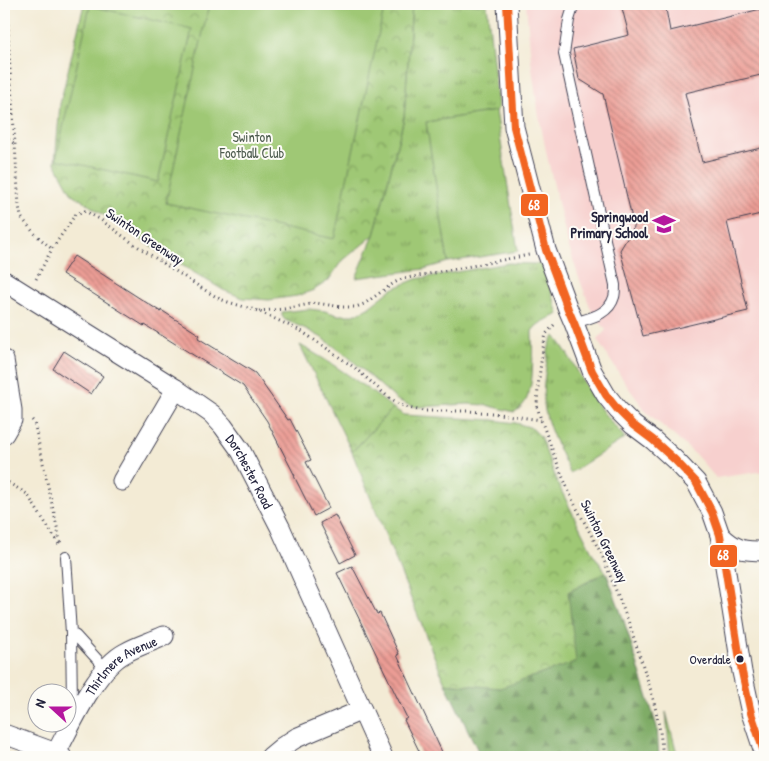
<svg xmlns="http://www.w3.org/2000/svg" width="769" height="761" font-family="'Patrick Hand',sans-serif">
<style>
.built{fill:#f7d0ce}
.grass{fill:url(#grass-tufts);stroke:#607558}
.forest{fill:url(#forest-firs);stroke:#506750}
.park{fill:url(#park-crowns);stroke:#607558}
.pitch{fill:#9fc874;stroke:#607558}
.building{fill:url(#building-back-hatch)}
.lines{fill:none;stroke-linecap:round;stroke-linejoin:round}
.service-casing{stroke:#414052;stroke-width:12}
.minor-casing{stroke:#414052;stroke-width:21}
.path{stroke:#414052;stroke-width:3;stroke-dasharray:1 4;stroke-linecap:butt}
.service{stroke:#fff;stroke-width:10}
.minor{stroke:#fff;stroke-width:19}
.bus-1-casing{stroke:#fdfcf7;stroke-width:11}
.bus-1{stroke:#f26522;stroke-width:8}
.bus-dot{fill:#22223b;stroke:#fdfcf7;stroke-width:2}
.labels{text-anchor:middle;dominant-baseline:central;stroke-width:4;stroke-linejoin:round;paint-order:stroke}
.bus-label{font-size:13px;fill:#22223b;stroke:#fdfcf7;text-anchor:end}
.park-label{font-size:14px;fill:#4e5c4f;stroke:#fdfcf7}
.poi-label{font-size:14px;font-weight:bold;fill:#22223b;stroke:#fdfcf7;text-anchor:end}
.street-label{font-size:14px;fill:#22223b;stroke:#fdfcf7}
.line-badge{stroke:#fdfcf7;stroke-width:2}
.badge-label{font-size:14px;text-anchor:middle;font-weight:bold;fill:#fff}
</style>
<defs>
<pattern id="grass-tufts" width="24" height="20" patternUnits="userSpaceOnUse" patternTransform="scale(1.25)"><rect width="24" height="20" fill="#9fc874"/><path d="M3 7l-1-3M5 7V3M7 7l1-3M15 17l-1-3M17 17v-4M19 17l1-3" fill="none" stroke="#81a260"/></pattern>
<pattern id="forest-firs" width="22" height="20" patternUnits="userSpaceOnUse" patternTransform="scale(1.25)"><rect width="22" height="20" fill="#7fac66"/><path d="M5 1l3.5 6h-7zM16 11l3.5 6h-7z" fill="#688c55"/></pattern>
<pattern id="park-crowns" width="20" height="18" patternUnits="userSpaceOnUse" patternTransform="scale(1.25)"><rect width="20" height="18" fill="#9fc874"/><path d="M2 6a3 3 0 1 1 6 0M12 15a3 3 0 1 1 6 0" fill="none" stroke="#81a260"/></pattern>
<pattern id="building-back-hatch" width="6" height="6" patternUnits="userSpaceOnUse" patternTransform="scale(1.25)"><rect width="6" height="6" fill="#ec9d95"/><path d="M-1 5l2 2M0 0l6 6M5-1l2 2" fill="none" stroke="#bf807b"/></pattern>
</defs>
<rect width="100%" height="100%" fill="#fdfcf7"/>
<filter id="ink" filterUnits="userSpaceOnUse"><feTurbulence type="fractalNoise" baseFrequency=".02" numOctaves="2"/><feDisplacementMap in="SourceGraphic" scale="10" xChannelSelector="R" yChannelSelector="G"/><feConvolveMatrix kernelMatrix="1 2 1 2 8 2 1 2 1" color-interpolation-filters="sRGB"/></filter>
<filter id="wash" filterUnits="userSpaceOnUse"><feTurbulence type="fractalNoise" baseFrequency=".0096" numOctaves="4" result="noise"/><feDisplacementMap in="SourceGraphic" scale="20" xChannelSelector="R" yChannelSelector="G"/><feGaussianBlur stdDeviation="1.12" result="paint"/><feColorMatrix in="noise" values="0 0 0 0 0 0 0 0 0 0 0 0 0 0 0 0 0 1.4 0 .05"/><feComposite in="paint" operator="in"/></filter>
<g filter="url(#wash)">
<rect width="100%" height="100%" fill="#f3ebd5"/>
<!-- built -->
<path class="built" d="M526,4H765V471L716,478L696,455L642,408L643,407L628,387L597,340L606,330L592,312L578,275L568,244L547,156L538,111L531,61Z"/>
<!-- grass -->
<path class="grass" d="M412,4H487L498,107L496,111L427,122L448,262L424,269L356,278L374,235L404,118Z
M508,263L531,264H542L559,314C549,319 538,322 532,331C532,353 538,402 514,412L486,405L468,404L419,407L411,406L397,400L346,355L324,339L306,329L285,320L282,316V312L309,309L325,311L338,315H354L368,308L392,289L416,279Z
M555,336C572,357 582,383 598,405C606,417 616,427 625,438L570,473C561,453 546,425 544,404C542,390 545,375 547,361C548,353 548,342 555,336Z
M300,345C333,363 363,385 393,408L352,452Z
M666,712L678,757H670Z"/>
<!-- forest -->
<path class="forest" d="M606,572L624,621L657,727L659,757H481L445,683L500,688L568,592Z"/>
<!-- park -->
<path class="park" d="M84,4H412L404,118L374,235L341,262L328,281L314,290L297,296L269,300L243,298L223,290L160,252L72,194L55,163L60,104Z
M393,408L404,415L493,420L516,423L529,427L533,429L540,436L542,441L558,484L593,554L606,572L568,592L576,662L500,688L445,683L352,452Z"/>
<!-- pitch -->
<path class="pitch" d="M209,4H385L334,239L166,203Z
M90,6L192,29L158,182L56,159Z
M496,111L518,251L448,262L426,122Z"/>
<g id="blocks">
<!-- building -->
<path class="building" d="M643,4H665L670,31L765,8V74L685,93L702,162L765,147V213L727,222L748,311L643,336L620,250L634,227L603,94L579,79L573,49L629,35L622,8Z
M74,256L161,312V310L200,335L198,338L255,373L288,420L290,419L311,460L306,462L329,508L314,516L294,476H295L267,421L243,386L145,325L144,326L62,274Z
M64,351L103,376L91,394L53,369Z
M335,515L355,555L340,563L320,523Z
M352,566L377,614L380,613L399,654L397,655L442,752L432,757H422L404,720L407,718L337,573Z"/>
</g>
</g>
<g filter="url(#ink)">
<use href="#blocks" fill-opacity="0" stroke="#414052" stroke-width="1"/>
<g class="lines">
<defs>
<path id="service" d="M574,4L569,20L564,54L615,285C615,289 615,294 614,297C609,315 589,318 574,323
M66,557L71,633L72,702L80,707
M71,633L76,636L106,669"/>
<g id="minor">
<path d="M507,4L514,127L546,250L568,309L574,323L592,371L606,395L618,410L633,425L653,440L675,460L696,482L712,512L720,535L742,672L751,713L765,755"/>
<path id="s1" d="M4,281L176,389L212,414L223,426L241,451L280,527L383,757"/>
<path d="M4,360L12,410V420L4,434"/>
<path d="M122,481L176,389"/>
<path d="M720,535C736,551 744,551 765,551"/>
<path d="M4,734L56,753L62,757"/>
<path id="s2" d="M56,753C72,724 95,669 125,653C137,646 151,642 164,636"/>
<path d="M270,757L282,747L296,738L362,710"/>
</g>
</defs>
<!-- service casing -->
<use href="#service" class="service-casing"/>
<!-- minor casing -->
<use href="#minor" class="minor-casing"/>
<!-- path -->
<path class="path" d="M7,4L9,53L19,206L21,217L34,233L52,249
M4,137L15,144
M36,279L52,249L69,224L75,215L81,212L85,211L101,220L134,244L203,289L220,299L228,302L258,311L301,331L319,343L355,368L387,396L399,404L408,408L423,411H468L492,413L541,420
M259,311L284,309L316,303L342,307H356L364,304L394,283L402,279L529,255
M554,325L546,334L543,348L541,362L538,387L537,406L541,420L561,473L573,501L602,555L630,626L651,691L656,711L660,731L663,757
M32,420L34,422L61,545
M4,480L27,494L60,546"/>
<!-- service -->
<use href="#service" class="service"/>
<!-- minor -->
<use href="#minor" class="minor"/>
<defs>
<path id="bus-1" d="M507,4L514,127L546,250L568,309L574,323L592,371L606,395L618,410L633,425L653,440L675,460L696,482L712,512L720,535L742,672L751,713L765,755"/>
</defs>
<!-- bus-1 casing -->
<use href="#bus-1" class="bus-1-casing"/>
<!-- bus-1 -->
<use href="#bus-1" class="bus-1"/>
</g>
</g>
<!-- icons -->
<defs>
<symbol id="school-bare" viewBox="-9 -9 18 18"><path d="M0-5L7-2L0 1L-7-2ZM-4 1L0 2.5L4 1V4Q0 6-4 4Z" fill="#b5179e" stroke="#fdfcf7" stroke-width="2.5" paint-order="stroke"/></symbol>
</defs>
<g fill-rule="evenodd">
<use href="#school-bare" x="648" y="208" width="32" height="32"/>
</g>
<!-- markers -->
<circle class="bus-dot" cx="740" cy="659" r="4.5"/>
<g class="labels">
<!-- bus labels -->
<g class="bus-label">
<text x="731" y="659">Overdale</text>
</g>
<!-- park labels -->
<g class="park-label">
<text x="252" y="136">Swinton<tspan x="252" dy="16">Football Club</tspan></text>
</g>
<!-- poi labels -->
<g class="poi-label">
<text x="648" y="216">Springwood<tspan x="648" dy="16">Primary School</tspan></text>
</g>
<!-- street labels -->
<g class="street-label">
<text transform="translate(145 236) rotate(34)">Swinton Greenway</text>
<text stroke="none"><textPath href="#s1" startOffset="316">Dorchester Road</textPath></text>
<text transform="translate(605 541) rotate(64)">Swinton Greenway</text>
<text stroke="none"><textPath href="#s2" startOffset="112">Thirlmere Avenue</textPath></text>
</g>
</g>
<g class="line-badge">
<rect x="520" y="193" width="29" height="24" rx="5" fill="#f26522"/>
<rect x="709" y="544" width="29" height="24" rx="5" fill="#f26522"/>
</g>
<g class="badge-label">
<text x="534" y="210">68</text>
<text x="723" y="560">68</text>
</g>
<!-- margin -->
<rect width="769" height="761" fill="none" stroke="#fdfcf7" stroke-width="20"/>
<!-- north arrow -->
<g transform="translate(52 708) rotate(291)"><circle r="24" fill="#fdfcf7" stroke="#a5a5ac"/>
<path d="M0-4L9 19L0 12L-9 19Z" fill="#b5179e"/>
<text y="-8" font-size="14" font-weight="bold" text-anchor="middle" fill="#22223b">N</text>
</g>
</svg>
